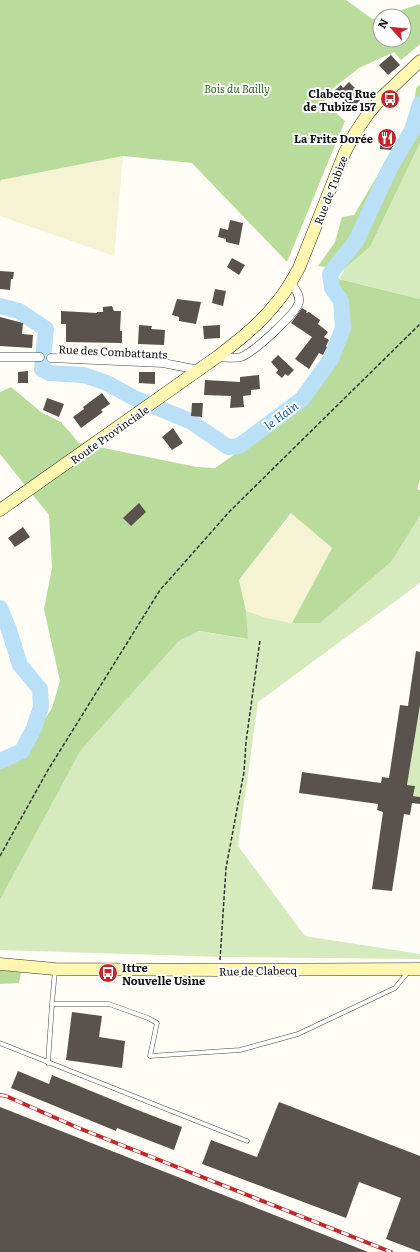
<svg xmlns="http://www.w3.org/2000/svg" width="420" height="1252" font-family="Literata,serif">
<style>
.farmland{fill:#f6f3d4}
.green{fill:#d5ebbd}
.forest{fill:#b9dc9c}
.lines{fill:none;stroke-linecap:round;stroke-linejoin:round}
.river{stroke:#b9e0f7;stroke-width:16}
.building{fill:#5a524d}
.lane-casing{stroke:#444;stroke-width:5}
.street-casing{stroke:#444;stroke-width:9}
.secondary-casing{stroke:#333;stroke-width:13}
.path{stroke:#333;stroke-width:1.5;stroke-dasharray:4 2;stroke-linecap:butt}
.lane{stroke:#fff;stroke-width:4}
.street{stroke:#fff;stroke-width:8}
.secondary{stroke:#fff6b0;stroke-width:12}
.rail-casing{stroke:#c4262e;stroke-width:4}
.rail{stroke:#fff;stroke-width:2.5;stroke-dasharray:8;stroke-linecap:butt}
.labels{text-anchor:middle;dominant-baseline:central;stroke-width:4;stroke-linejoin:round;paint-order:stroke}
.park-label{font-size:11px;font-style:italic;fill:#2f6b1f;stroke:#fff}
.poi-label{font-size:11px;font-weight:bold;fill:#111;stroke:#fff;text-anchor:end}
.street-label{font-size:11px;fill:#111;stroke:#fff}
.water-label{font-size:12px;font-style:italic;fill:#1768a6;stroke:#fff}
</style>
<rect width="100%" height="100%" fill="#fffdf5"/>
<!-- farmland -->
<path class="farmland" d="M123,156L114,256L0,216V180Z
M292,513L332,548L292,623L267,618L246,611L239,580Z"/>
<!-- green -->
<path class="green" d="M420,143V299L340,279L344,269L370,247Z
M420,516V583L258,702L238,846L305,936L420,954V959L225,957L0,950V900L81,750L179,641L198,631L247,639L246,611L267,618L292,623L320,622L391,562Z
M420,705V797L413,796L414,786L407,785Z"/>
<!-- forest -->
<path class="forest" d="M0,0H346L372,19L380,17V40H404V16H382L420,4V44L401,60L394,52L359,68L332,89L324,102L345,121L287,262L192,163L123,156L1,180L0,182Z
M420,85V143L370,247L344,269L318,266L335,242L342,217L354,215L383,166L405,135L413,115L416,88Z
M327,276L420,299V480L417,489L420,490V516L391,562L320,623H292L332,548L291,513L239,580L246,611L248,639L199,631L179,641L81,750L0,900V768L18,760L52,708L60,681L44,609L52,568L49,515L0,454V392L11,387L41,412L61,422L79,443L197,467L215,468L286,418L346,336V294Z
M0,970L21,972L19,983L0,984Z"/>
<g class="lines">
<!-- river -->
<path class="river" d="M0,306L19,311L46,329L42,369L49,373L84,375L107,383L134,398L190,421L228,447L239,446L302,399L331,359L343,328L341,301L332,288L330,274L356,241L390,168L412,130L420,104
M0,608L8,627L20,665L40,689L41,707L34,728L22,751L0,761"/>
</g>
<!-- building -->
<path class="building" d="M391,55L400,65L388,75L379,65Z
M349,82L362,95L359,98L360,100L353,108L334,91L341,85L343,88Z
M381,130L393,131L394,144L391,150L380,149Z
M230,220L243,223L239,245L226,242V239L218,237L220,228L228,230Z
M232,258L245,265L239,275L227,267Z
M0,271L14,272L13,279H11L10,290L0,289Z
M215,289L226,291L223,306L212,303Z
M177,299L201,302L196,324L179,321V317L172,315Z
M112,306L114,311H121L120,331H122V343L66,342V324H61V311L97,313V312H103V307Z
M302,308L307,311L306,313L309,312L320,320L318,324L328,332L324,337L329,340L326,346L327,347L323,355L319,353L309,369L295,359L312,337L291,323Z
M0,317L23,323L22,334L33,335L32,348L0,346Z
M139,325L152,326L151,329L165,330L164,345L138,344Z
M220,325V338L204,339L203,326Z
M278,355L294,370L288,376L285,374L282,378L276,373L278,370L271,362Z
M28,371V383H18V372Z
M139,372H155V384L139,383Z
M259,375L260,389L251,390V395L243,396L244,407L230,408L231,396L204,395L205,380L240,382V377Z
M102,393L110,404L101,410L103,412L81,428L73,417L84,409L83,407Z
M47,398L64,404L59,417L43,410Z
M192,403H203L202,417L191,416Z
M173,428L183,443L172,450L162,437Z
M139,503L146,512L131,526L123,518Z
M23,527L30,537L15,547L8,538Z
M416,651L420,652V705L407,785L415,786L413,796L420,797V804L412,803L410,815L404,814L392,891L372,889L383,812L377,810L378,804L299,793L302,772L381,783L382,777L389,778L400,705L408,706Z
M72,1012L102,1016L99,1037L125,1041L122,1068L66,1060Z
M18,1071L49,1084L52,1075L135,1109L182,1127L174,1150L117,1128L116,1131L11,1088Z
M279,1102L420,1156V1252L386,1239L401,1198L359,1182L346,1218L202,1164L211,1140L257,1157Z
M0,1107L368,1252H0Z"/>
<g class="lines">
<defs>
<path id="lane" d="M52,1004L55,970
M0,1043L247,1141
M48,1063L52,1004H109L148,1018L157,1023L150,1056L240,1050L298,1034L395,988L408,972"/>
<path id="street" d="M0,357H40
M217,357C224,357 235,359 241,357C253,353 297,313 299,302C300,294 295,289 291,283
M51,358L163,363L199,370"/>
<path id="secondary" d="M0,510L217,357C238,341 260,324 277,302C286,292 292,280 299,268L345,152L355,133L368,114L383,96L420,61
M0,964L55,969L219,970L420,969"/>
</defs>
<!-- lane casing -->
<use href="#lane" class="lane-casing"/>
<!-- street casing -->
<use href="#street" class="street-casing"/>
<!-- secondary casing -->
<use href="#secondary" class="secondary-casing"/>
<!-- path -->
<path class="path" d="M0,856L48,770L160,590L230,511L420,324
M220,960L226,868L244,772L246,742L260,640"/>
<!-- lane -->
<use href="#lane" class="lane"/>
<!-- street -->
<use href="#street" class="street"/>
<!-- secondary -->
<use href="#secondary" class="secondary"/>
<defs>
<path id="rail" d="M0,1095L6,1096L76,1127L391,1252"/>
</defs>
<!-- rail casing -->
<use href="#rail" class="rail-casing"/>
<!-- rail -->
<use href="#rail" class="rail"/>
</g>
<!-- icons -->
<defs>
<symbol id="bus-disc" viewBox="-11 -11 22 22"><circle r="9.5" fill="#c4262e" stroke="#fff"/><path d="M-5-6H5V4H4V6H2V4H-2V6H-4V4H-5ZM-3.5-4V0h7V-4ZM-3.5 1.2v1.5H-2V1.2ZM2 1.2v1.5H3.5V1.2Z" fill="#fff"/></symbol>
<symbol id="restaurant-disc" viewBox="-11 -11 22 22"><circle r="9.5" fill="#c4262e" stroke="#fff"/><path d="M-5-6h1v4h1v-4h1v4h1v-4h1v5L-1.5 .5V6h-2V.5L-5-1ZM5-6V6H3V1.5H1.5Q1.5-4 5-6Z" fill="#fff"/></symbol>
</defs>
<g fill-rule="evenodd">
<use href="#bus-disc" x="379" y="88" width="22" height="22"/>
<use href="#restaurant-disc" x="376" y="127" width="22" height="22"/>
<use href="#bus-disc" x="97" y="962" width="22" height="22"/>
</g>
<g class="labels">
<!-- park labels -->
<g class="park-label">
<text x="237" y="88">Bois du Bailly</text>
</g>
<!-- poi labels -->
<g class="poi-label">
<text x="376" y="93">Clabecq Rue<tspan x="376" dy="13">de Tubize 157</tspan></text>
<text x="373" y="138">La Frite Dorée</text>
<text x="122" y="967" text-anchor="start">Ittre<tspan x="122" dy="13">Nouvelle Usine</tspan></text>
</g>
<!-- street labels -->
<g class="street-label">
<text transform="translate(330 190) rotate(-69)">Rue de Tubize</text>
<text transform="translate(113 351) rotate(3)">Rue des Combattants</text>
<text transform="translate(109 434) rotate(-35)">Route Provinciale</text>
<text transform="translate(258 970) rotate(-1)">Rue de Clabecq</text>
</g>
<!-- water labels -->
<g class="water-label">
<text transform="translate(281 415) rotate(-37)">le Hain</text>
</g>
</g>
<!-- north arrow -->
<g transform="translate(392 28) rotate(297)"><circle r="19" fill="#ffffff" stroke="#a0a0a0"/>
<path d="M0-3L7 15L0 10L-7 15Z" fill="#c4262e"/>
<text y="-6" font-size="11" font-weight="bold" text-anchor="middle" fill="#111111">N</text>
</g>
</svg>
